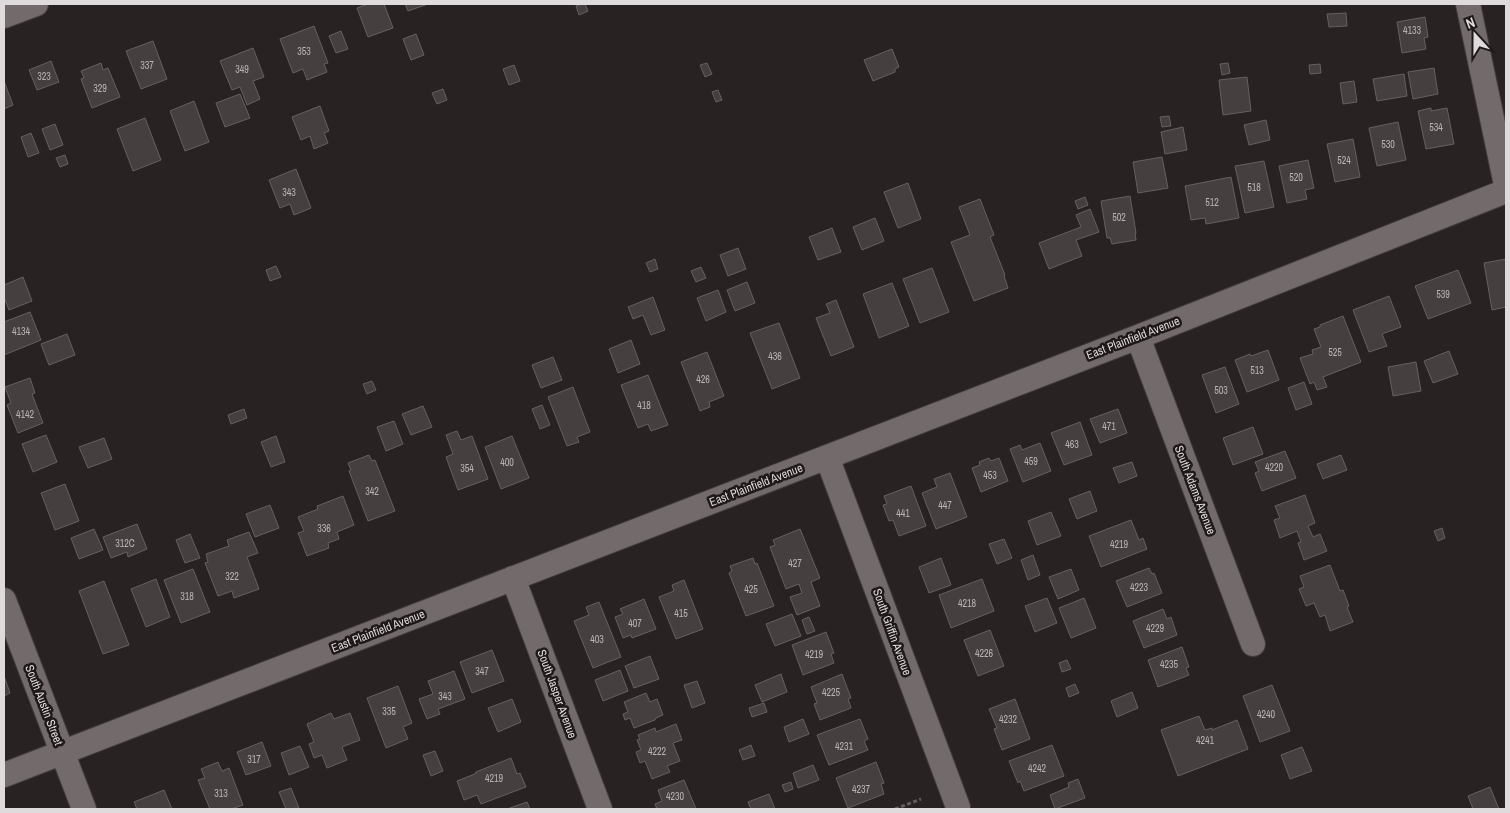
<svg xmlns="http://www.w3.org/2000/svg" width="1510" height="813" font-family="'Archivo Narrow',sans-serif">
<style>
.building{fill:#463f40;stroke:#675f61}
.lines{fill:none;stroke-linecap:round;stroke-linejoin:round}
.minor-casing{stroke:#423d3e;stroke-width:26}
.path{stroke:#635d5e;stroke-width:3;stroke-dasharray:4 2.5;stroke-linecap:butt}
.minor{stroke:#726a6b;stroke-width:24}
.labels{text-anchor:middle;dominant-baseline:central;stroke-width:5;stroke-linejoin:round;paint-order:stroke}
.number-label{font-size:10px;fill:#b9b3b4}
.street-label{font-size:12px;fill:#dfdadb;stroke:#1f191a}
</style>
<rect width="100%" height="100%" fill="#292223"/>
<!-- building -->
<path class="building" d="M368,4H384L393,28L368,37L357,8Z
M405,4H428L408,11Z
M582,4H585L588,11L579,15L576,6Z
M1346,13L1347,26L1329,27L1327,14Z
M1425,17L1428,37L1424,38L1426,49L1402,53L1397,22Z
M314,26L328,63L324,64L327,72L307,80L303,69L293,73L280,39Z
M341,31L348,49L336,53L329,36Z
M416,34L424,55L411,60L403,39Z
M153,41L167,79L141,89L126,51Z
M253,48L264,77L253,81L260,99L247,105L240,87L232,90L220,61Z
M892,49L899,67L895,69V72L873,81L864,60Z
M51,61L59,82L37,90L29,70Z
M101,63L103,70L108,68L120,97L92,108L81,79L84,78L81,71Z
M707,63L712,74L705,77L700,65Z
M1228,63L1230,73L1222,75L1220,64Z
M1320,64L1321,73L1310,74L1309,65Z
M514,65L520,81L509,85L503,69Z
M1434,68L1438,94L1413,99L1408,72Z
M1404,74L1407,96L1377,101L1373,79Z
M1247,77L1251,111L1223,115L1219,80Z
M4,81L13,105L4,109Z
M1354,81L1357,102L1343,104L1340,83Z
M443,89L447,100L437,104L432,93Z
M718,90L722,100L716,102L712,92Z
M240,94L250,118L225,127L216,103Z
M194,101L209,142L185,151L170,111Z
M320,106L329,131L324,133L328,143L314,149L310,136L301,140L292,117Z
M1431,108V111L1447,108L1454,144L1426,149L1418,111Z
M1169,116L1171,126L1162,127L1160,117Z
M145,118L161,160L133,171L117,129Z
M1266,120L1270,140L1249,145L1244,125Z
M1398,122L1406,160L1377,166L1369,128Z
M55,124L63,145L50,150L42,129Z
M1183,127L1187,150L1165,154L1161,132Z
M31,133L39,153L28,157L21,137Z
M1353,139L1360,177L1335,182L1327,144Z
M65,155L68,164L60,167L56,158Z
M1162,157L1168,188L1138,193L1133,162Z
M1308,160L1314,188L1305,190L1307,199L1287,203L1279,166Z
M1264,161L1274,207L1245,213L1235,166Z
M296,169L311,208L294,215L290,204L280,208L269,180Z
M1231,177L1239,218L1206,224L1205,218L1191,220L1185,186Z
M908,183L921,219L898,228L884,192Z
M1130,196L1136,233H1135L1136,240L1112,244L1110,238H1107L1101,201Z
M1085,197L1088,205L1078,209L1075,201Z
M980,199L994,235L990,237L1005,275L1004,276L1008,288L974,301L951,242L970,235L959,207Z
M1090,209L1099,232L1076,240L1082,256L1049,269L1039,243L1081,227L1076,215Z
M875,218L884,241L862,250L853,227Z
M832,228L841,252L818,260L809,237Z
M738,248L746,269L728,276L720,255Z
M655,259L658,269L650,272L646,263Z
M1506,259V307L1492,310L1484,263Z
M276,266L281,277L270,281L266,270Z
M701,267L706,278L696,282L691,271Z
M932,268L949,312L920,323L903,279Z
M1458,270L1471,303L1428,319L1415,286Z
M23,277L32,301L9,310L4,297V285Z
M747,282L755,303L735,311L727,290Z
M892,283L909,326L879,338L863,294Z
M718,290L726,312L706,321L697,298Z
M1389,296L1401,327L1382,334L1387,346L1369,352L1353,310Z
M653,297L665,330L651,335L643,315L633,319L628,307Z
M836,300L854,347L831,356L816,318L830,313L826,304Z
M30,312L41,340L4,355V322Z
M1343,316L1361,362L1323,377L1327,387L1317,390L1314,382L1310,384L1300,358L1313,354L1312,350L1321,347L1314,329L1320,327V325Z
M779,323L800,378L772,389L750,333Z
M67,334L75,355L49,365L41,344Z
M631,340L640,364L618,373L609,349Z
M1268,350L1279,380L1247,392L1235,360L1250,354L1251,356Z
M1449,351L1458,374L1433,383L1424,361Z
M707,352L724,396L709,402L710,407L700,411L681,362Z
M553,357L562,380L541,388L532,365Z
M1416,362L1421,391L1393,396L1388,367Z
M1225,367L1239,404L1216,413L1202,375Z
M648,375L668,425L651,431L648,424L638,428L621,385Z
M30,378L35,393L32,394L43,423L18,433L7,405L11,403L5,387Z
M372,381L376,390L367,394L363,384Z
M1304,382L1312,404L1296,410L1288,388Z
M573,387L590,432L577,437L579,442L567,446L548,397Z
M542,405L550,425L540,429L532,409Z
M423,406L432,427L411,435L402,414Z
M244,409L247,418L231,424L228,415Z
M1118,409L1127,433L1100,443L1090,419Z
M394,421L403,444L386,451L377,427Z
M1080,422L1092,455L1064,465L1051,433Z
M1253,427L1263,454L1233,465L1223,438Z
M457,431L461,440L472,436L488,479L458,490L446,457L453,454L446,435Z
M46,435L57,462L33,472L22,444Z
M276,436L285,462L271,467L261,442Z
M512,436L529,478L501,489L485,447Z
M104,438L112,459L88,468L79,447Z
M1040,443L1051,471L1023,482L1010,449L1020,445L1022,450Z
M1285,451L1296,478L1262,491L1255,473L1259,471L1255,462Z
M369,455L372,461L375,460L395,511L368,521L349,471L351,470L348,463Z
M1341,455L1347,470L1323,479L1317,464Z
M989,458L991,461L999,458L1008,481L981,492L972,468L980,465L979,462Z
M1132,462L1137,476L1119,483L1113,468Z
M950,473L967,517L936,529L922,493L937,487L934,479Z
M65,484L79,521L55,530L41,493Z
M911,486L926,526L899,536L893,520L889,521L883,505L887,504L884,496Z
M1090,491L1097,511L1077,519L1069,499Z
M1305,495L1315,523L1308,526L1313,537L1320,534L1327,551L1304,560L1298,543L1301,542L1297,531L1280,538L1274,520L1280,518L1275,506Z
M343,496L354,525L337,532L339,539L328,543L329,548L307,556L298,533L304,531L298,517L318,509L317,506Z
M270,505L279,528L255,537L246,514Z
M1051,512L1061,536L1037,545L1028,521Z
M1131,520L1139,540L1143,538L1147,549L1101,567L1089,536Z
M137,524L147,549L128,557L127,552L111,558L103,537Z
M1442,528L1445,538L1438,541L1434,531Z
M94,529L103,550L79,559L71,538Z
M800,529L820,578L811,582L820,606L797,615L790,597L802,593L799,584L786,589L770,547L775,545L773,540Z
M249,532L258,553L247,557L259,589L234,598L232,591L218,596L205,563L208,562L206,554L229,546L227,540Z
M190,534L200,558L185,563L176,540Z
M1004,539L1012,558L997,564L989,544Z
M1033,555L1040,575L1028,580L1021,560Z
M753,558L755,564L757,563L774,606L746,616L729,573L732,571L730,566Z
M941,558L951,585L929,593L919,567Z
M1330,565L1340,591L1343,590L1349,606L1347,607L1353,622L1330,631L1325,615L1320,617L1314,603L1306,606L1299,589L1304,587L1300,576Z
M1149,568L1152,574L1154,573L1162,593L1127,607L1116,581Z
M193,569L210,612L181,623L164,580Z
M1071,569L1079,590L1058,599L1049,577Z
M156,579L170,617L146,627L131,589Z
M982,579L994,611L951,628L939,595Z
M684,580L703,629L676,639L659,597L674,591L672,585Z
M104,581L129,645L103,654L79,591Z
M1047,598L1057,623L1035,632L1025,606Z
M1084,598L1096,628L1071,638L1059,608Z
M644,599L656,629L632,638L631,635L623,638L615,617L623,614L620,609Z
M599,602L621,657L593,668L574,621L589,615L586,607Z
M1163,609L1167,619L1171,617L1177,635L1144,648L1133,621Z
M792,614L801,636L775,646L766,624Z
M809,617L815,631L807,634L802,620Z
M990,630L1004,666L978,676L964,640Z
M826,632L834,653L831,654L834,663L803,675L792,645Z
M1182,647L1189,667L1186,668L1189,675L1158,687L1148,660Z
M492,650L504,681L472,693L460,662Z
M650,656L659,679L634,688L625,666Z
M1067,660L1071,669L1062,672L1059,663Z
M620,670L628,691L603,701L595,680Z
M454,671L465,699L438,709L440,714L427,719L419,699L433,694L428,681Z
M781,674L787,692L762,702L755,685Z
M842,674L851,698L848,699L851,708L820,720L814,704L817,703L811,687Z
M4,676L10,693L4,696Z
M697,681L705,703L692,708L684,685Z
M1075,684L1079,693L1069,697L1066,688Z
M1272,685L1290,731L1260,742L1243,696Z
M398,686L412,723L403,727L408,739L386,748L367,698Z
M1132,692L1138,708L1117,717L1111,701Z
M646,693L650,702L657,699L663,715L656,718L655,720L634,728L630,718L625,720L623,714L628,712L624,702Z
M512,699L521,722L498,732L488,708Z
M1015,699L1030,739L1002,750L994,729L997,728L989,709Z
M764,703L767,712L752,717L749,708Z
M331,713L334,719L350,713L360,740L342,747L347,760L327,768L322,755L314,758L309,744L314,742L307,724Z
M1199,716L1205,730L1212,728V730L1237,720L1248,749L1178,776L1161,730Z
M803,719L809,734L789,742L784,727Z
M860,719L868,739L864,741L868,750L829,765L817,735Z
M676,724L682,740L673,743L680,761L667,766L670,772L652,779L645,761L640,763L636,752L641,750L637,740L640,739L638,735L655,728L656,732Z
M262,742L271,766L246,775L237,752Z
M751,745L755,756L743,760L739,750Z
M1052,745L1064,776L1024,791L1020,781L1018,783L1009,761Z
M300,746L309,767L289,775L281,753Z
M1302,747L1312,771L1290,779L1281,755Z
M435,751L443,771L431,776L423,755Z
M511,758L517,774L520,773L526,787L481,804L477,795L464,800L457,781L475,774L476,772Z
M218,762L222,771L229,768L243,805L231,809H210L198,780L205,778L201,769Z
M876,762L884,783L881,784L884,794L848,808L836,778Z
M813,765L819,780L798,788L793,773Z
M1078,779L1085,798L1055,809L1050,795L1069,787L1068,783Z
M684,780L696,809H657L655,804L662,801L658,790Z
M791,782L793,789L785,792L782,785Z
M1490,787L1499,809H1473L1468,796Z
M291,788L299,808L286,809L279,792Z
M164,790L172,809H137L134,802Z
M769,794L775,809H751L748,802Z
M527,802L530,809H507Z"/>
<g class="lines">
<defs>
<path id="minor" d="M1468,4L1506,185
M4,16L36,4
M1138,337L1253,644
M827,457L958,807
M513,578L600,809
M4,600L84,809
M4,775L1138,337L1506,191"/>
</defs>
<!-- minor casing -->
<use href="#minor" class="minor-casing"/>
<!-- path -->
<path class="path" d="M895,809L921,799"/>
<!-- minor -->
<use href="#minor" class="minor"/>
</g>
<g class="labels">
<!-- number labels -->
<g class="number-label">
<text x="1412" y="30">4133</text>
<text x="304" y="51">353</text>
<text x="147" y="65">337</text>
<text x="242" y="69">349</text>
<text x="44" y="76">323</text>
<text x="100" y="88">329</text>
<text x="1436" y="127">534</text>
<text x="1388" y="144">530</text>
<text x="1344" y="160">524</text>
<text x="1296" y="177">520</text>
<text x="1254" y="187">518</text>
<text x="289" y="192">343</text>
<text x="1212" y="202">512</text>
<text x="1119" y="217">502</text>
<text x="1443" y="294">539</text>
<text x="21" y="331">4134</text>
<text x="1335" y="352">525</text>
<text x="775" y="356">436</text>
<text x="1257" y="370">513</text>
<text x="703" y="379">426</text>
<text x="1221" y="390">503</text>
<text x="644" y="405">418</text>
<text x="25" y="414">4142</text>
<text x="1109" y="426">471</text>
<text x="1072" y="444">463</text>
<text x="1031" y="461">459</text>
<text x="507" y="462">400</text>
<text x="1274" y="467">4220</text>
<text x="467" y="468">354</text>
<text x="990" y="475">453</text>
<text x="372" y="491">342</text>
<text x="945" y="505">447</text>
<text x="903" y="513">441</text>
<text x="324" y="528">336</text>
<text x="125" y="543">312C</text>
<text x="1119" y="544">4219</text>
<text x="795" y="563">427</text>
<text x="232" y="576">322</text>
<text x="1139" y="587">4223</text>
<text x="751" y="589">425</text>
<text x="187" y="596">318</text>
<text x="967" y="603">4218</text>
<text x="681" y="613">415</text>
<text x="635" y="623">407</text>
<text x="1155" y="628">4229</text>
<text x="597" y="639">403</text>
<text x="984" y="653">4226</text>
<text x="814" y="654">4219</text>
<text x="1169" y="664">4235</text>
<text x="482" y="671">347</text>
<text x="831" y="692">4225</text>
<text x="445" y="696">343</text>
<text x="389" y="711">335</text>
<text x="1266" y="714">4240</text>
<text x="1008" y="719">4232</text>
<text x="1205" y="740">4241</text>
<text x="844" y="746">4231</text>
<text x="657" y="751">4222</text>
<text x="254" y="759">317</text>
<text x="1037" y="768">4242</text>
<text x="494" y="778">4219</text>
<text x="861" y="789">4237</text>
<text x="221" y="793">313</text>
<text x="675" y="796">4230</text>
</g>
<!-- street labels -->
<g class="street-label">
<text transform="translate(1133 338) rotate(-21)">East Plainfield Avenue</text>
<text transform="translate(756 485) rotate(-21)">East Plainfield Avenue</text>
<text transform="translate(1195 490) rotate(69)">South Adams Avenue</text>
<text transform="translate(378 631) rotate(-21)">East Plainfield Avenue</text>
<text transform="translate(892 632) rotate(70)">South Griffin Avenue</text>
<text transform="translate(557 694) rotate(70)">South Jasper Avenue</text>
<text transform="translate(44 705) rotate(69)">South Austin Street</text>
</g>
</g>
<!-- border -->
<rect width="1510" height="813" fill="none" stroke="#dfdadb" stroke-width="10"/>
<!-- north arrow -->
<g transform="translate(1475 35) rotate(339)" stroke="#1f191a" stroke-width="4" paint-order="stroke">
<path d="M0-4L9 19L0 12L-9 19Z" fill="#dfdadb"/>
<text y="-8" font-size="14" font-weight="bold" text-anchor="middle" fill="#dfdadb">N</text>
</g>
</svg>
